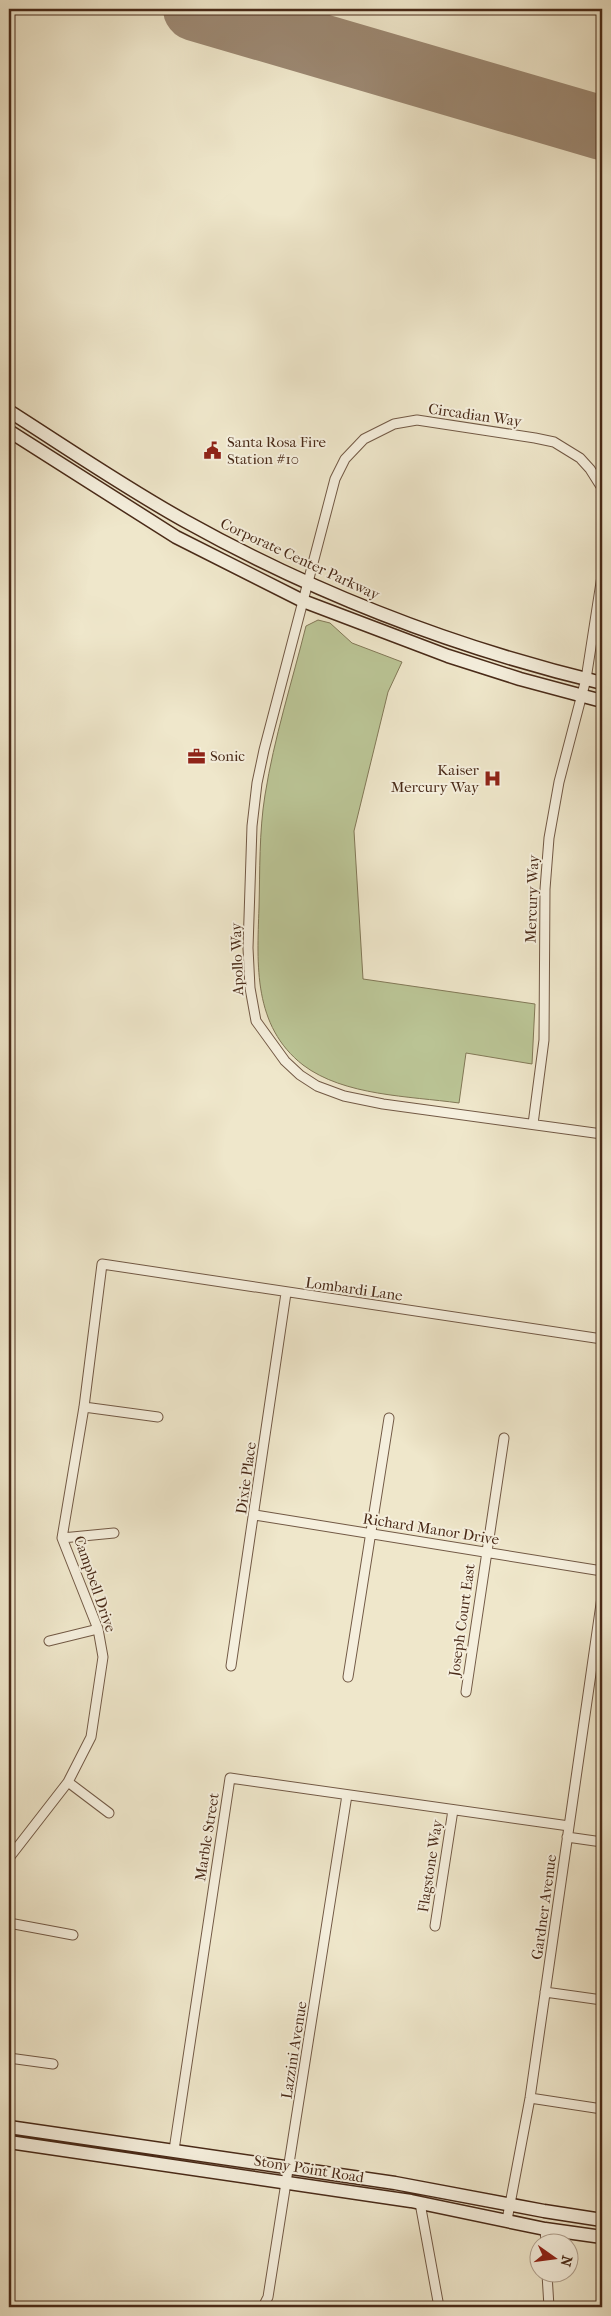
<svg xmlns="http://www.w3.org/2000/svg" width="611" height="2316" font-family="'IM FELL French Canon',serif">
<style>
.green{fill:#bbc596;stroke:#827857}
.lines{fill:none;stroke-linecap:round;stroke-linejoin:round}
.runway{stroke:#9c8872;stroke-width:64}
.street-casing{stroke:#725945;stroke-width:11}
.secondary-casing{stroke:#492a18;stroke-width:15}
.street{stroke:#f5efdd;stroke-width:9}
.secondary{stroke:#f5efdd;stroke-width:12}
.labels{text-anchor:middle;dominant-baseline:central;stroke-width:4;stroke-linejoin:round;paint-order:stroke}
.street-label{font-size:15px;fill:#492a18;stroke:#f5efdd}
.poi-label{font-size:15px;fill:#492a18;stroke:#f5efdd;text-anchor:start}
</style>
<rect width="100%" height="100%" fill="#efe7cb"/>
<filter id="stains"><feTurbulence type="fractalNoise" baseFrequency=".004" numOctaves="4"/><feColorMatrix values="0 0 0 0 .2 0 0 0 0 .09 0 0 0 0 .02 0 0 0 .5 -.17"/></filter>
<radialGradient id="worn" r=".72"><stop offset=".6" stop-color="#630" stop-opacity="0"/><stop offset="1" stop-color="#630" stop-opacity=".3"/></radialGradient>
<!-- green -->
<path class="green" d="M318,620L330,623L352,643L402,662L388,692L354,831L363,979L535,1004L532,1064L466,1053L459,1103C409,1096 344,1096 303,1065C253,1026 257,965 259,908C260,871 259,832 265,795C274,738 292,682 306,626Z"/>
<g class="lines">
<!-- runway -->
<path class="runway" d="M195,9L602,128"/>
<defs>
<path id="street" d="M602,488L590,469L580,458L554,442L535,438L417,420L394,424L364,439L345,459L335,479L264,750L257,783L252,826L248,948L250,988L256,1021L285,1061L300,1075L317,1086L344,1096L383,1104L602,1134
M533,1124L544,1040L545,889L549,838L559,782L586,679L602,576
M84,1407L158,1417
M255,1515L602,1571
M62,1538L114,1533
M49,1641L98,1629
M231,1666L286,1293
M348,1677L389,1418
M466,1692L504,1438
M68,1782L109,1813
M567,1837L602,1842
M9,1858L68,1782L91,1737L103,1657L98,1629L62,1538L84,1407L102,1264L602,1339
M9,1923L73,1935
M435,1926L453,1810
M545,1992L602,2000
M9,2058L53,2064
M530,2098L602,2109
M174,2150L230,1778L569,1826
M420,2203L439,2307
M507,2220L530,2098L602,1597
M545,2229L546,2244
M547,2274L549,2307
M263,2307L268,2297L347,1795"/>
<path id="secondary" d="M9,411C67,448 124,487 185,521C316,594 456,648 602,683
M9,431L176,537L303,601L448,656L520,679L602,701
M9,2127L395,2183L544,2211L602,2220
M9,2142L411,2201L545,2229L602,2237"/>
</defs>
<!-- street casing -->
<use href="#street" class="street-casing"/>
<!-- secondary casing -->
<use href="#secondary" class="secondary-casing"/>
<!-- street -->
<use href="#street" class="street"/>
<!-- secondary -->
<use href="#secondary" class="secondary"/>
</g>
<!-- icons -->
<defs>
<symbol id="civic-bare" viewBox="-9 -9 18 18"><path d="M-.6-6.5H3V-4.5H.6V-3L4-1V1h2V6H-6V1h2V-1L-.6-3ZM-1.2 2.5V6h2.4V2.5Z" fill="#8f2418" stroke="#f5efdd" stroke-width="2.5" paint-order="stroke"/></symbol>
<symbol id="office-bare" viewBox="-9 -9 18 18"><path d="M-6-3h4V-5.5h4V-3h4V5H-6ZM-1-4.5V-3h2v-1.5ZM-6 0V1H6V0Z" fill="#8f2418" stroke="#f5efdd" stroke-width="2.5" paint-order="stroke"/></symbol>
<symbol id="hospital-bare" viewBox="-9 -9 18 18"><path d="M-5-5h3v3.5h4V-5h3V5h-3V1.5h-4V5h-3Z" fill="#8f2418" stroke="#f5efdd" stroke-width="2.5" paint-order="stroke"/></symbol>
</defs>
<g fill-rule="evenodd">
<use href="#civic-bare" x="200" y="438" width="25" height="25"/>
<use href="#office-bare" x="184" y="744" width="25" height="25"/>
<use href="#hospital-bare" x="480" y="766" width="25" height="25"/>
</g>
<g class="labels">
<!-- street labels -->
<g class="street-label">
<text transform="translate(475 415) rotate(8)">Circadian Way</text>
<text transform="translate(300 559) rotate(25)">Corporate Center Parkway</text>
<text transform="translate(532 899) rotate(-88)">Mercury Way</text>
<text transform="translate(237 959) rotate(-92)">Apollo Way</text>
<text transform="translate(354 1289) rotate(8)">Lombardi Lane</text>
<text transform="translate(246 1478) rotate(-82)">Dixie Place</text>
<text transform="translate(431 1529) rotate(9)">Richard Manor Drive</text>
<text transform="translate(95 1584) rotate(71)">Campbell Drive</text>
<text transform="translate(462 1620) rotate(-82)">Joseph Court East</text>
<text transform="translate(207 1837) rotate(-81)">Marble Street</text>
<text transform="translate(430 1866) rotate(-81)">Flagstone Way</text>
<text transform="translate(544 1907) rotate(-82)">Gardner Avenue</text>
<text transform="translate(294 2050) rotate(-81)">Lazzini Avenue</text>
<text transform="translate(309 2169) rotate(9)">Stony Point Road</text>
</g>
<!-- poi labels -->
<g class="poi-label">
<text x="227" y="442">Santa Rosa Fire<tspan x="227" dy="17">Station #10</tspan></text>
<text x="210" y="756">Sonic</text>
<text x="479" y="770" text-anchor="end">Kaiser<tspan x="479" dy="17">Mercury Way</tspan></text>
</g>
</g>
<!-- margin -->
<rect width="611" height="2316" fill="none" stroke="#efe7cb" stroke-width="30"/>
<rect x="10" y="10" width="591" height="2296" fill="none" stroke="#492a18" stroke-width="2.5"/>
<rect x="15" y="15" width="581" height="2286" fill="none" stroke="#492a18"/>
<!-- north arrow -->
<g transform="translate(554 2258) rotate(104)"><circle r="24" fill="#f5efdd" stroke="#b0a08e"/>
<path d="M0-4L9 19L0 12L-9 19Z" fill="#8f2418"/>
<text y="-8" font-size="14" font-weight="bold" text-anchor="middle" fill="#492a18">N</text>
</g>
<rect width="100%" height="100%" filter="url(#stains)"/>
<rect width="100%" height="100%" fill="url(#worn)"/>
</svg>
